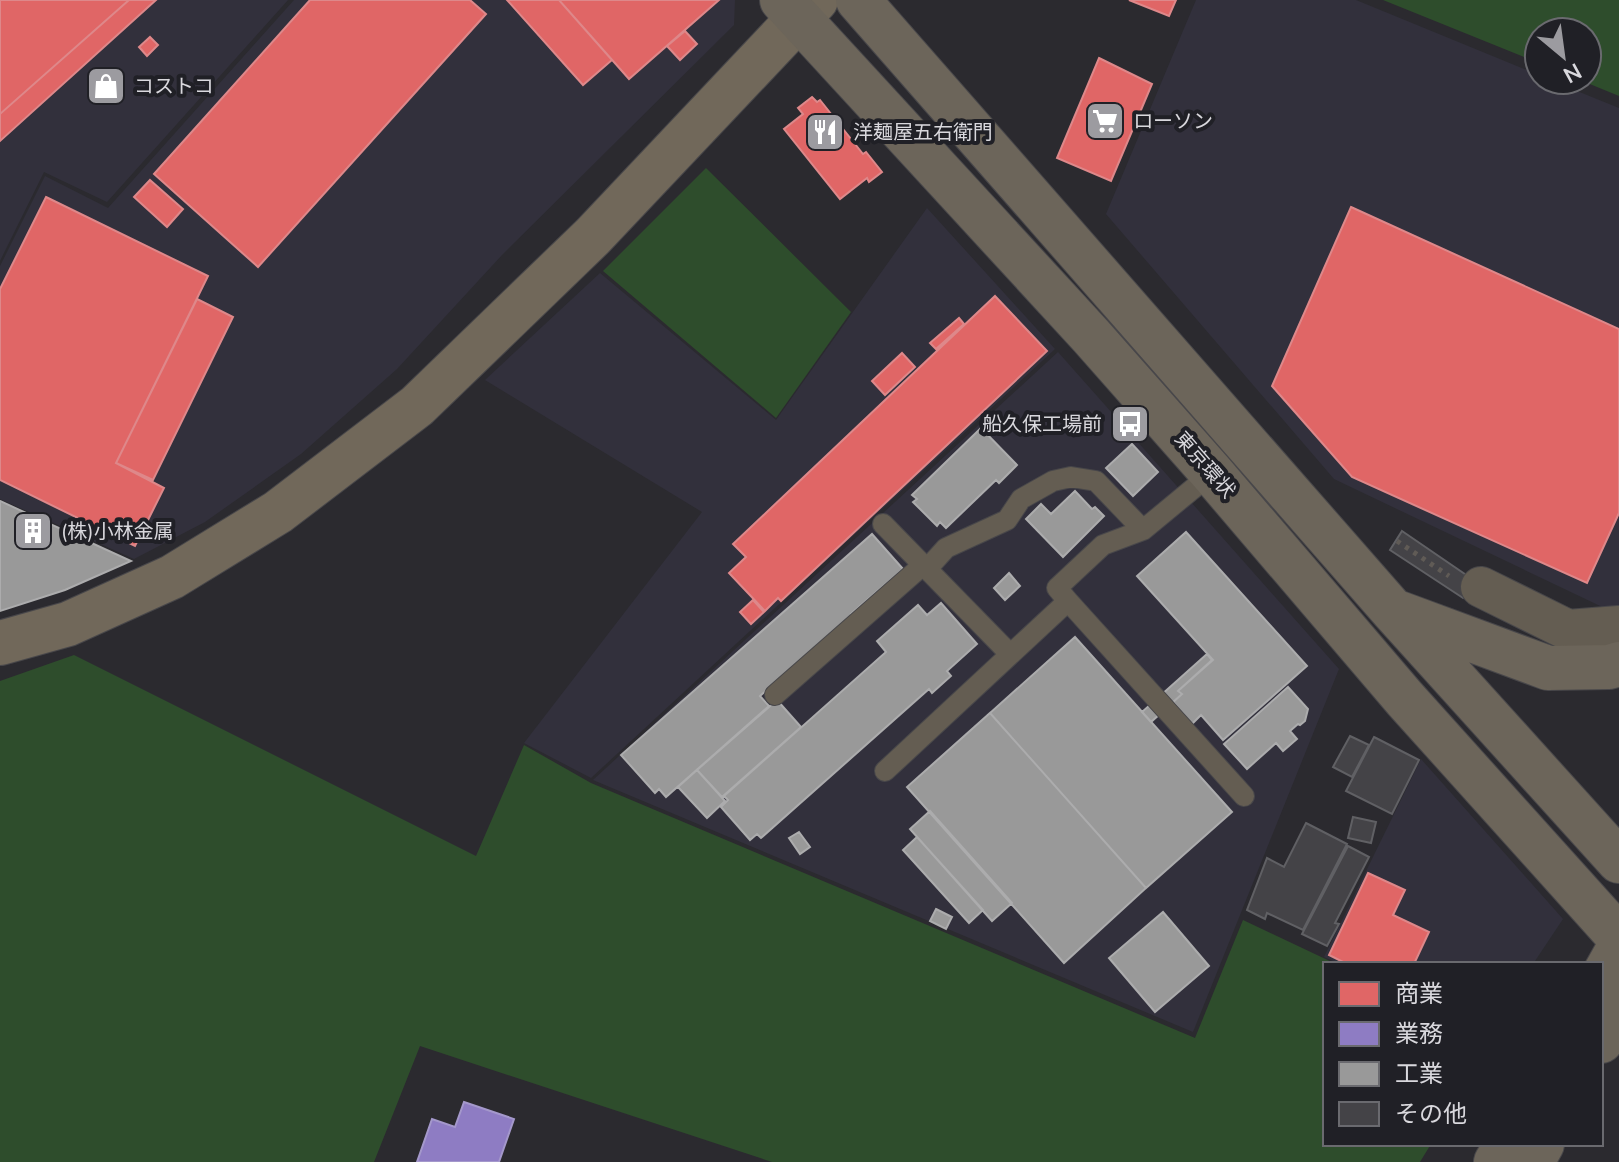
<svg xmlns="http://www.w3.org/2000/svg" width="1619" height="1162" font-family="'Nunito Sans','Noto Sans JP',sans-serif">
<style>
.built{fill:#32303c}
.green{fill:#2e4d2c}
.shops{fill:#e06666;stroke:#de888a;stroke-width:2}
.offices{fill:#8e7cc3;stroke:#a498cb;stroke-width:2}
.industry{fill:#999;stroke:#acacad;stroke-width:2}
.building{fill:#444347;stroke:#606064;stroke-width:2}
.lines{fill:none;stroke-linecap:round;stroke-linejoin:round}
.lane-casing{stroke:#48474a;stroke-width:22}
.street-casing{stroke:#48474a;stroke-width:42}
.secondary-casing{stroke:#48474a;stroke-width:46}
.highway-casing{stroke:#48474a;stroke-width:46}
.path{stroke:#605b56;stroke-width:5;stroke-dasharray:4 6;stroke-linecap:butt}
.lane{stroke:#645d52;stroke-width:20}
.street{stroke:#645d52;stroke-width:40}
.secondary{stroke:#71685a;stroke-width:44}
.highway{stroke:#6c655a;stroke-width:44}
.labels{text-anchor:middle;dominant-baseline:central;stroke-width:8;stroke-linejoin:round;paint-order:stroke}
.poi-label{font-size:20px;fill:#d9d8dd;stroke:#202026;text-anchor:start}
.street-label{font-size:20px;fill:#d9d8dd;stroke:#202026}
</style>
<rect width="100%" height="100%" fill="#2b2a2f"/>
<!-- built -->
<path class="built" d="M0,0H288L107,202L44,172L0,261Z
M294,0H735L734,25L502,255L397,369L301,454L205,522L134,559L0,499V266L45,176L108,208Z
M1196,0H1356L1539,75V80H1550L1619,108V612L1617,614L1334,479L1106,214Z
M927,208L1055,349L591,778L524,743L702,512L485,380L600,273L776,420Z
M1058,352L1339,669L1193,1032L593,780Z
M1421,759L1563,919L1533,964H1340L1324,957Z"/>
<!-- green -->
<path class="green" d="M1383,0H1619V96L1580,80H1587V32H1539V63Z
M706,168L851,312L776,418L603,271Z
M74,655L476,856L524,745L591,783L1195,1038L1243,920L1336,964H1325V1144H1431L1420,1162H772L420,1046L374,1162H0V681Z"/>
<!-- shops -->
<path class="shops" d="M0,0H156L0,141Z
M0,0H129L0,114Z
M310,0H470L486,14L258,267L154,174Z
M507,0H559L612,60L583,85Z
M559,0H719L629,79Z
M1129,0H1176L1169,16Z
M685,31L697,44L680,60L667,46Z
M150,37L158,45L147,56L139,47Z
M1099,58L1152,84L1111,181L1057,158Z
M812,97L817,102L820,100L863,154L866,152L882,172L869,182L867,178L840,199L784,129L803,114L798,108Z
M150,180L183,209L167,227L134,197Z
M46,197L208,276L116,463L164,488L135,546L0,480V289Z
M1351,207L1619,329V513L1587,583L1352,477L1272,386Z
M995,296L1047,351L781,601L778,598L765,611L729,573L746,557L733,544Z
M197,299L233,317L153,480L116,463Z
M959,318L964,324L936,349L930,343Z
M902,353L915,367L885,395L872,381Z
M753,600L764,612L751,624L740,612Z
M1368,873L1405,890L1393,915L1429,932L1414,964H1347L1329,955Z"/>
<!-- offices -->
<path class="offices" d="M464,1102L514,1119L499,1162H417L432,1119L455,1127Z"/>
<!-- industry -->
<path class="industry" d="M981,428L1017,465L999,483L996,480L946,528L940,522L937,526L913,502L917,499L912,495Z
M1132,444L1158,472L1133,496L1106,468Z
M1075,491L1092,509L1095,507L1104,516L1063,557L1026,519L1041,504L1051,514Z
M0,501L131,561L65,590L0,611Z
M1186,532L1307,666L1223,740L1201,715L1192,724L1173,702L1182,694L1178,691L1213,660L1137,576Z
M872,534L903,569L851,614L854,618L833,631L760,696L769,706L666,797L659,789L655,793L621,755Z
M1009,573L1020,586L1005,600L994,588Z
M941,603L977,644L947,671L951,676L932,693L929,689L761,838L757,834L750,840L721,807L728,800L724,796L886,652L877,641L918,605L927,615Z
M1075,637L1232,812L1146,888L990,713Z
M1207,654L1212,660L1178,691L1182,694L1151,722L1142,712Z
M1288,687L1308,709L1305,721L1300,725L1298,724L1290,731L1297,739L1283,751L1276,743L1247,769L1224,744Z
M777,700L801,727L722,797L697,770Z
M990,713L1146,888L1064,963L907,787Z
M697,770L725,801L707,818L678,787Z
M930,811L1012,903L992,921L910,829Z
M799,832L810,847L800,854L789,838Z
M917,837L983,910L969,923L903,850Z
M936,909L952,917L946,929L930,921Z
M1163,912L1209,966L1155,1012L1109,958Z"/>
<!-- building -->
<path class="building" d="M1402,531L1475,581L1463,598L1390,550Z
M1350,736L1369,745L1352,777L1333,767Z
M1374,737L1419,760L1392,814L1346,791Z
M1353,817L1376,822L1371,843L1348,838Z
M1306,823L1347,844L1303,930L1267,913L1265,919L1247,910L1267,858L1284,867Z
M1348,846L1369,857L1335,923L1339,924L1327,946L1302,934Z"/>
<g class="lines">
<defs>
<path id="lane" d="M883,524L1010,654
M927,569L946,548L1007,520L1021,499L1053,481L1071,477L1096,481L1143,530
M1068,601L1244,796
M775,695L923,565
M885,771L1068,601L1057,588L1103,545L1143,530L1212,473"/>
<path id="street" d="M1481,587L1568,630L1619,626"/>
<path id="secondary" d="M0,643L68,624L172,577L278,512L417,406L593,236L816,0"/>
<path id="highway" d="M782,0L1091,336L1212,473L1405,699L1619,937
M858,0L1393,611L1619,861
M1399,613L1548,668L1609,667L1619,664
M1601,980L1619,948
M1601,1041L1619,1010
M1496,1162L1507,1144
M1532,1162L1542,1144"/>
</defs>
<!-- lane casing -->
<use href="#lane" class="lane-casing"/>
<!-- street casing -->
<use href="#street" class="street-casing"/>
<!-- secondary casing -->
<use href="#secondary" class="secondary-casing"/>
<!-- highway casing -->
<use href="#highway" class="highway-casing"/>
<!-- path -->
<path class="path" d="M1397,541L1449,576"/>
<!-- lane -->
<use href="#lane" class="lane"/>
<!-- street -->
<use href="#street" class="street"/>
<!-- secondary -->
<use href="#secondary" class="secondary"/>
<!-- highway -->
<use href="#highway" class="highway"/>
</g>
<!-- icons -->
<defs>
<symbol id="shop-square" viewBox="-11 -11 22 22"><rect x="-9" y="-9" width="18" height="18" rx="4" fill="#9c9ba0" stroke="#202026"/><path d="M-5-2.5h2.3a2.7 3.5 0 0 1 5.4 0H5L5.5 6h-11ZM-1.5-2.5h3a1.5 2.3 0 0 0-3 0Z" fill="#fff"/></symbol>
<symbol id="supermarket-square" viewBox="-11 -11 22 22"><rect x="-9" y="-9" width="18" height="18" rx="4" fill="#9c9ba0" stroke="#202026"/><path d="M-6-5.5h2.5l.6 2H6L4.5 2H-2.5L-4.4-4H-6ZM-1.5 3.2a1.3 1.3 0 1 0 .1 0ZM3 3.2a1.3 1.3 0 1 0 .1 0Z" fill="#fff"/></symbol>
<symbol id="restaurant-square" viewBox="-11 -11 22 22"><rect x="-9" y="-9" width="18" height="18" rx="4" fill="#9c9ba0" stroke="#202026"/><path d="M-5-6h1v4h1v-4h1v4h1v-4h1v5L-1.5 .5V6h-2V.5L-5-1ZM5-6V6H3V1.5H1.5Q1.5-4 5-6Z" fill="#fff"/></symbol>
<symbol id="bus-square" viewBox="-11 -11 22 22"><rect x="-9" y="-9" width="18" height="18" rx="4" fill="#9c9ba0" stroke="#202026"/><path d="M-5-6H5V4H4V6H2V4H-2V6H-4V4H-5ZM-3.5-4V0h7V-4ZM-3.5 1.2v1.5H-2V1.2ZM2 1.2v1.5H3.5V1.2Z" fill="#fff"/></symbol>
<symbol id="building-square" viewBox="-11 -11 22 22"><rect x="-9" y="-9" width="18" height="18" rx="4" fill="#9c9ba0" stroke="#202026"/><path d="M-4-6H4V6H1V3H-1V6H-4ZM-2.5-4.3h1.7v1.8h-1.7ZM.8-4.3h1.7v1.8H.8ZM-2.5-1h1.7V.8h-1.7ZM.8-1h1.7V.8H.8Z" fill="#fff"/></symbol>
</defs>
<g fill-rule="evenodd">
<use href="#shop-square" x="84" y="64" width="44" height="44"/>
<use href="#supermarket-square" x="1083" y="99" width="44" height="44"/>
<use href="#restaurant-square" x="803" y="110" width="44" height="44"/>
<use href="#bus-square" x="1108" y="402" width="44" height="44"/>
<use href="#building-square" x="11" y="509" width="44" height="44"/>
</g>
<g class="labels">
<!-- poi labels -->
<g class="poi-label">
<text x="134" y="86">コストコ</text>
<text x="1133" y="121">ローソン</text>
<text x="853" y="132">洋麺屋五右衛門</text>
<text x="1102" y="424" text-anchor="end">船久保工場前</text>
<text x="61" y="531">(株)小林金属</text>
</g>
<!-- street labels -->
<g class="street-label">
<text transform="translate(1205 465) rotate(49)">東京環状</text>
</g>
</g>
<!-- legend -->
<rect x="1323" y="962" width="280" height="184" fill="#202026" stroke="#6a6a6f" stroke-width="2"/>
<rect x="1339" y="982" width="40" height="24" fill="#e06666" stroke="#6a6a6f" stroke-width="2"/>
<text x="1395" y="1002" font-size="24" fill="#d9d8dd">商業</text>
<rect x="1339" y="1022" width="40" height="24" fill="#8e7cc3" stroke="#6a6a6f" stroke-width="2"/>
<text x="1395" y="1042" font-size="24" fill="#d9d8dd">業務</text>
<rect x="1339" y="1062" width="40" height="24" fill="#999999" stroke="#6a6a6f" stroke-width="2"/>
<text x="1395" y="1082" font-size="24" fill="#d9d8dd">工業</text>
<rect x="1339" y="1102" width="40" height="24" fill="#444347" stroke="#6a6a6f" stroke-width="2"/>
<text x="1395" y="1122" font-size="24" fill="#d9d8dd">その他</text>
<!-- north arrow -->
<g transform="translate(1563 56) rotate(151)"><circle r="38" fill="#202026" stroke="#6a6a6f" stroke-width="2"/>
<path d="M0-6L14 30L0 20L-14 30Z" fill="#9c9ba0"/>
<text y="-12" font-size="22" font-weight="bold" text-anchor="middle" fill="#d9d8dd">N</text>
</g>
</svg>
